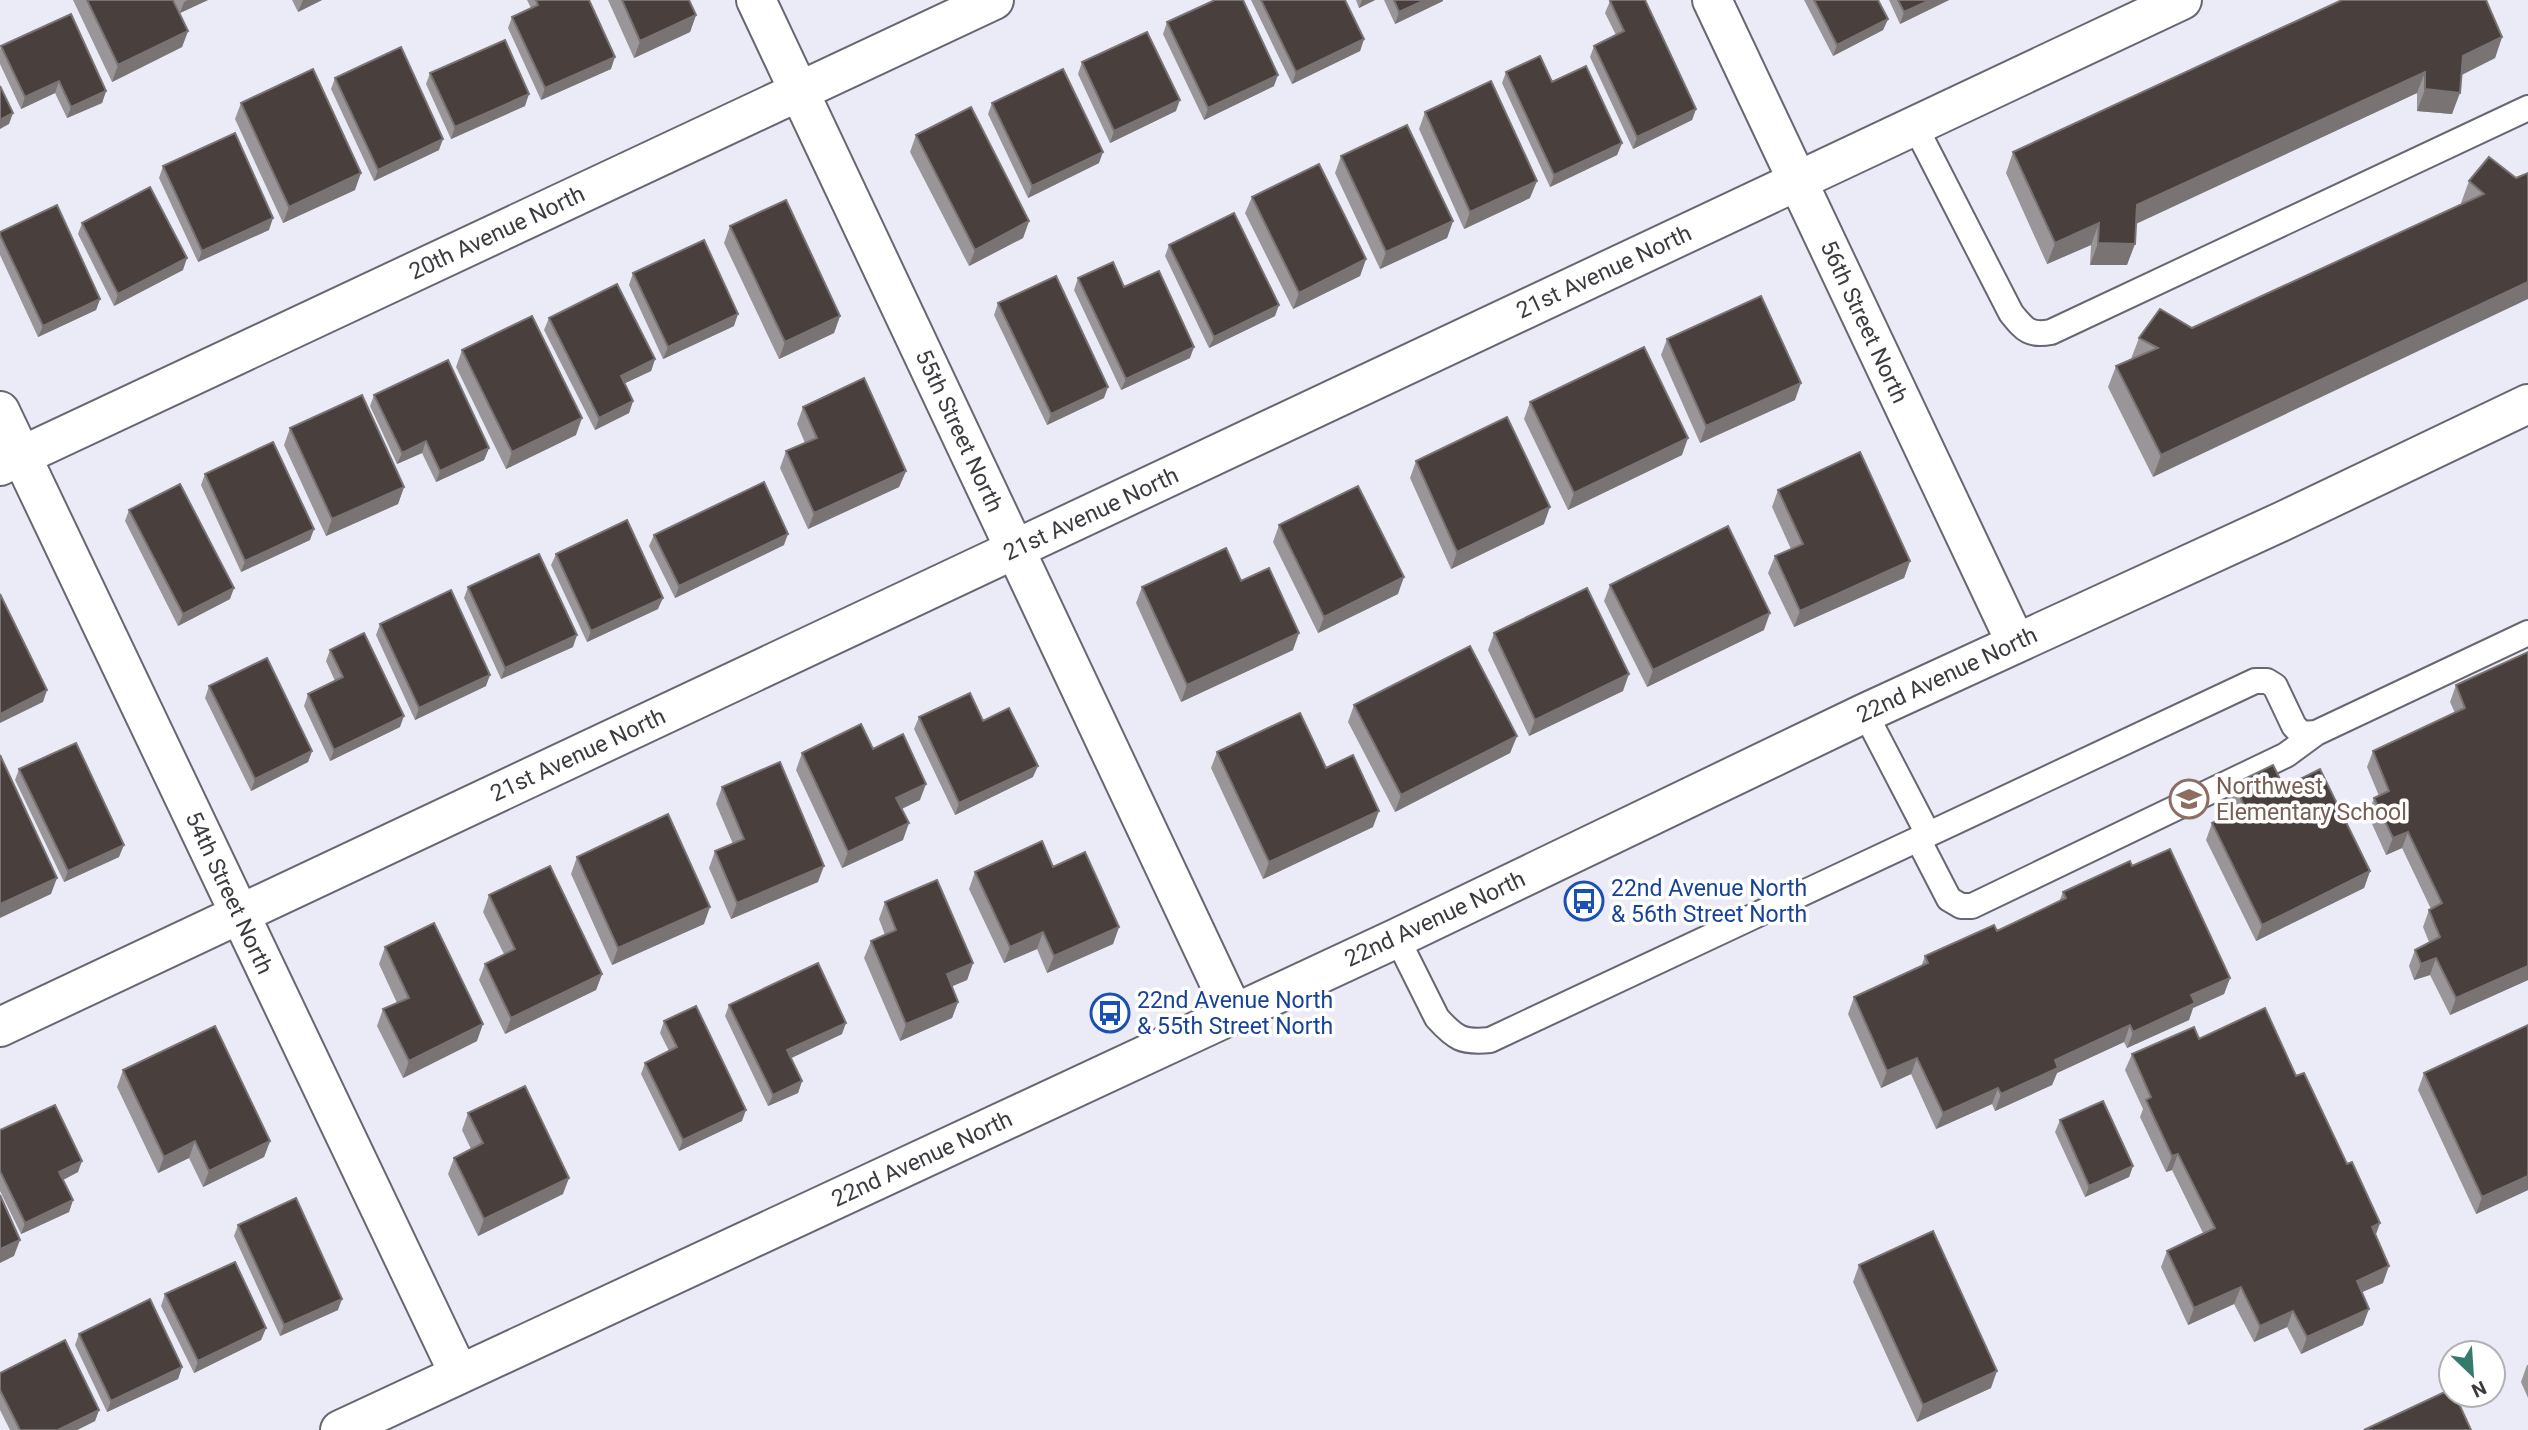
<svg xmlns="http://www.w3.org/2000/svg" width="2528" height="1430" font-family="Roboto,sans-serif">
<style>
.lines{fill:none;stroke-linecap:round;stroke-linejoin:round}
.service-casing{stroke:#676771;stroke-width:28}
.minor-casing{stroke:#676771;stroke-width:42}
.secondary-casing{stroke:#676771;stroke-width:42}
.service{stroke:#fff;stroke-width:24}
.minor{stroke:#fff;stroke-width:38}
.secondary{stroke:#fff;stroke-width:38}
.wall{fill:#9a9599}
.shaded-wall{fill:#797374}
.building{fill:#493f3c;stroke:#797374;stroke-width:2}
.labels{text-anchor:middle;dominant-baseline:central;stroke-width:7;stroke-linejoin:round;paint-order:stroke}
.street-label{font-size:23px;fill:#3c3c40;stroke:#fff}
.education-label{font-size:23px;fill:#785e54;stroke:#fff;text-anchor:start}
.transit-label{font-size:23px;fill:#164399;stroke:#fff;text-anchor:start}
</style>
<rect width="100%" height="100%" fill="#eaebf6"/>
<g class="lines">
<defs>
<path id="service" d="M1915,126L2011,313C2025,330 2029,336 2051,332L2528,108
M1865,713L1928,834
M1918,839L1949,899L1961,906H1972L2286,755L2316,733L2528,633
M1397,938L1437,1018C1455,1038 1462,1043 1490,1040L2255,681H2267L2275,686L2294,726L2302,734L2316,733"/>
<path id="minor" d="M756,0L1234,1014
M1712,0L2016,643
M0,411L459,1374
M0,466L994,0
M0,1027L2182,0"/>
<path id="secondary" d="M340,1430L1397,938L1865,713L2285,520L2528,404"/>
</defs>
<!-- service casing -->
<use href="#service" class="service-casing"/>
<!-- minor casing -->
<use href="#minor" class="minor-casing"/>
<!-- secondary casing -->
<use href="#secondary" class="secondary-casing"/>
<!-- service -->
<use href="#service" class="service"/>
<!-- minor -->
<use href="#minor" class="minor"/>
<!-- secondary -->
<use href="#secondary" class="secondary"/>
</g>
<!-- wall -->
<path class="wall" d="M73,0H173L188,31L182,47L112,82Z
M174,0H208L180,13Z
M292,0H322L298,12Z
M527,0H589L611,69L541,100L508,28L512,17L531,8Z
M608,0H689L696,15L690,32L634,58Z
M1251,0H1345L1364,39L1360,51L1292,84Z
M1356,0H1375L1359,8Z
M1384,0H1443V1L1395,24Z
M1804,0H1878L1888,19L1883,30L1833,56Z
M1889,0H1949L1900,24Z
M1610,1L1696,109L1692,120L1633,149L1590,57L1594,46L1616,35L1605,13Z
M1167,22L1274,86L1204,120L1163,34Z
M2502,37L2495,58L2462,75L2452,114L2417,111V93L2136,224L2127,265H2090L2091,245L2047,264L2006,173L2013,152Z
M1,46L106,91L102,103L67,118L55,93L21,109L0,64V50Z
M1082,62L1176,111L1110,143L1078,74Z
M1506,72L1552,82L1622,143L1617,155L1550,187L1502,83Z
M430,73L525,106L451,139L426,84Z
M335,78L439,150L374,181L331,89Z
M241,103L355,190L283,223L235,119Z
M992,103L1099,163L1028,198L988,114Z
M1425,112L1530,198L1464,229L1419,129Z
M916,135L1029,221L1023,238L969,266L910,152Z
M1341,156L1453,221L1447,238L1380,269L1335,173Z
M163,166L269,230L198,262L159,178Z
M2516,178L2153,477L2108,387L2116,366L2131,359L2139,338L2192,328L2463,204L2461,203L2469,181Z
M1252,197L1366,259L1360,276L1293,309L1245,213Z
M82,223L183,270L114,306L78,234Z
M730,226L840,316L834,333L779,359L724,243Z
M0,232L100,299L96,310L38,337L0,255Z
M1169,245L1275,316L1209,348L1165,256Z
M633,273L734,326L663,359L629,285Z
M1078,278L1124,287L1190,358L1121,390L1074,290Z
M998,303L1104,398L1047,425L994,315Z
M549,318L655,359L651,371L625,383L633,401L629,413L595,430L544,330Z
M1667,339L1795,400L1700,443L1661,355Z
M462,350L576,435L506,469L456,367Z
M374,395L489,448L484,460L436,482L422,453L397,464L370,406Z
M1530,402L1682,455L1568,510L1524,419Z
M803,407L906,471L899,487L808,529L780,468L786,451L805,443L797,424Z
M290,428L404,487L398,504L326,536L284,445Z
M1416,461L1544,524L1451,569L1410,478Z
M205,474L310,540L241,572L201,485Z
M1778,490L1910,561L1904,578L1794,627L1768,573L1775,556L1791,549L1772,507Z
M129,510L230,599L178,626L125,521Z
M1279,525L1398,594L1318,633L1273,542Z
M654,535L784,545L675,598L649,546Z
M556,554L658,609L587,642L551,565Z
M1241,581L1293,650L1181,702L1136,603L1142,587Z
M1610,585L1764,630L1647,687L1604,601Z
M468,587L573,647L501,679L464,598Z
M380,624L486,686L415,720L376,635Z
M1494,633L1623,691L1529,736L1488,650Z
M330,650L400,727L330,761L304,706L308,694L335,681L326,661Z
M2528,652V980L2450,1015L2430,975L2414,980L2409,966L2415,950L2429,942L2423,927L2429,910L2431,909L2402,848L2386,855L2368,815L2374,798L2379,796L2367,767L2373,751L2455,713L2450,702L2456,685Z
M209,686L312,751L308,762L251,791L205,698Z
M1354,705L1517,736L1510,753L1395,812L1348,722Z
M919,717L983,721L1033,777L955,815L914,729Z
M873,749L920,800L902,809L903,840L842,868L796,770L802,753Z
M1217,752L1326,768L1373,827L1263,879L1211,768Z
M19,769L119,857L64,882L15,780Z
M2234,784L2284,787L2370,871L2364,888L2256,941L2206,840L2212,823L2234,812L2228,800Z
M722,787L818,882L731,919L709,868L715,851L733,844L716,804Z
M577,857L704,924L612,965L571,874Z
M2132,866L2230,978L2224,994L2193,1008L2189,1020L2127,1048L2124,1042L2057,1073L2052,1085L1995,1111L1992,1104L1936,1129L1911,1074L1881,1088L1848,1014L1854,997L1921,967L1925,956L1997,931L2059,902L2063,892Z
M1053,867L1119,927L1113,944L1047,973L1037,949L1004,963L969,889L975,872Z
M489,895L602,974L596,990L505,1034L479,980L485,964L504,954L483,912Z
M885,902L973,963L967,980L952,986L958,1002L952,1018L900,1041L864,958L871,941L885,935L879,919Z
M385,947L477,1041L403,1078L377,1026L383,1009L397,1003L379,964Z
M729,1005L842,1034L791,1058L802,1081L798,1093L768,1106L725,1016Z
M664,1021L742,1121L679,1151L641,1074L645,1063L669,1051L660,1033Z
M2199,1039L2296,1076L2376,1235L2383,1283L2362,1292L2363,1325L2301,1354L2287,1327L2254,1342L2234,1304L2188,1325L2161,1267L2167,1251L2203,1233L2172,1170L2166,1172L2140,1117L2143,1109L2125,1070L2132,1054Z
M123,1070L270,1141L264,1157L203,1187L189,1158L158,1173L117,1087Z
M2424,1073L2528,1190L2476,1214L2418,1090Z
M468,1113L563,1194L478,1236L448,1174L454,1158L471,1149L462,1130Z
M2060,1120L2133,1166L2129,1177L2085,1197L2055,1132Z
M0,1130L78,1172L63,1180L73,1200L69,1212L21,1234L0,1191Z
M238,1225L338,1310L280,1336L234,1236Z
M1859,1265L1991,1388L1917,1422L1853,1282Z
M165,1294L266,1328L261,1340L194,1373L161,1306Z
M79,1334L182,1367L178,1379L107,1412L75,1345Z
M2527,1365H2528V1398L2521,1382Z
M0,1373L99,1410L95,1421L77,1430H10L0,1410Z"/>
<!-- shaded-wall -->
<path class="shaded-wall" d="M188,0H208L180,13L184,2Z
M303,0H322L298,12Z
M1362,0H1375L1359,8Z
M1425,0H1443V1L1395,24L1399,12Z
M1930,0H1949L1900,24L1904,12Z
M696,15L690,32L634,58L640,41Z
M1888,19L1883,30L1833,56L1837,45Z
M188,31L182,47L112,82L118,65Z
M2502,37L2495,58L2455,78L2463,56Z
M1364,39L1360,51L1292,84L1296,72Z
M615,57L611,69L541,100L545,88Z
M2425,72L2417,93L2129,227L2137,205Z
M1278,75L1274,86L1204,120L1208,108Z
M59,81L55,93L21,109L25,97Z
M2425,89L2460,93L2452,114L2417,111Z
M106,91L102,103L67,118L71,107Z
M529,94L525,106L451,139L455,127Z
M1180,100L1176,111L1110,143L1114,131Z
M1696,109L1692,120L1633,149L1637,137Z
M13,113L9,124L0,129V120Z
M443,139L439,150L374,181L378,170Z
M1622,143L1617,155L1550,187L1554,175Z
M1103,152L1099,163L1028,198L1032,186Z
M361,173L355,190L283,223L289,207Z
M1537,181L1530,198L1464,229L1470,212Z
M273,218L269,230L198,262L202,251Z
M1029,221L1023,238L969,266L975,250Z
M1453,221L1447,238L1380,269L1386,252Z
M2099,223L2091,245L2047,264L2055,243Z
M2098,243L2135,244L2127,265H2090Z
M187,258L183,270L114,306L118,294Z
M1366,259L1360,276L1293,309L1299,293Z
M2528,282V299L2153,477L2161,455Z
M100,299L96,310L38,337L43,326Z
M1279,305L1275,316L1209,348L1214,337Z
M738,314L734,326L663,359L668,347Z
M840,316L834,333L779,359L785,342Z
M1194,347L1190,358L1121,390L1126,379Z
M655,359L651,371L617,387L621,376Z
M1801,383L1795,400L1700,443L1706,426Z
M1108,387L1104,398L1047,425L1051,414Z
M633,401L629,413L595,430L599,418Z
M582,418L576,435L506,469L512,452Z
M1688,438L1682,455L1568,510L1574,493Z
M426,441L422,453L397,464L402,453Z
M489,448L484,460L436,482L440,471Z
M906,471L899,487L808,529L814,513Z
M404,487L398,504L326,536L332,519Z
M1550,507L1544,524L1451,569L1457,552Z
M314,529L310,540L241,572L245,561Z
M788,534L784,545L675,598L679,586Z
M1910,561L1904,578L1794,627L1800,611Z
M1404,577L1398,594L1318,633L1324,617Z
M234,588L230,599L178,626L183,614Z
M663,598L658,609L587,642L591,631Z
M1770,613L1764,630L1647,687L1653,670Z
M1299,633L1293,650L1181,702L1187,685Z
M577,635L573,647L501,679L505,668Z
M1629,674L1623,691L1529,736L1535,720Z
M490,675L486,686L415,720L419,708Z
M47,690L43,702L0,723V714Z
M404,716L400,727L330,761L334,750Z
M1517,736L1510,753L1395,812L1401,795Z
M312,751L308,762L251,791L255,779Z
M1038,766L1033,777L955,815L959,803Z
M926,784L920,800L890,814L896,798Z
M1379,811L1373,827L1263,879L1269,862Z
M909,823L903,840L842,868L848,852Z
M2408,832L2402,848L2386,855L2393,838Z
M124,845L119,857L64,882L68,871Z
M824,866L818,882L731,919L737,903Z
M2370,871L2364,888L2256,941L2262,925Z
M57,878L51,894L0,918V904Z
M710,907L704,924L612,965L618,948Z
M1119,927L1113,944L1047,973L1054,956Z
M1043,932L1037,949L1004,963L1010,947Z
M2436,958L2430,975L2414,980L2421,964Z
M973,963L967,980L941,991L947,974Z
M2528,966V980L2450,1015L2456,998Z
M602,974L596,990L505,1034L511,1018Z
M2230,978L2224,994L2193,1008L2189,1020L2127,1048L2133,1032L2191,995Z
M958,1002L952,1018L900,1041L906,1024Z
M846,1023L842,1034L783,1062L787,1050Z
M483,1024L477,1041L403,1078L409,1061Z
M2130,1025L2124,1042L2057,1073L2052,1085L1995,1111L2001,1094L2055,1060Z
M1917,1058L1911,1074L1881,1088L1887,1071Z
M802,1081L798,1093L768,1106L773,1095Z
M1998,1088L1992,1104L1936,1129L1943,1113Z
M746,1110L742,1121L679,1151L683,1140Z
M195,1141L189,1158L158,1173L164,1157Z
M270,1141L264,1157L203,1187L209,1171Z
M2178,1154L2172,1170L2166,1172L2172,1156Z
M82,1161L78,1172L55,1184L59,1172Z
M2133,1166L2129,1177L2085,1197L2089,1186Z
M2528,1176V1190L2476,1214L2482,1197Z
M569,1178L563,1194L478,1236L484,1219Z
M73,1200L69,1212L21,1234L25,1223Z
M2380,1223L2374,1240L2372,1227Z
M20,1240L14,1256L0,1263V1249Z
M2389,1266L2383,1283L2351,1297L2357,1281Z
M2241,1287L2234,1304L2188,1325L2194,1308Z
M342,1299L338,1310L280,1336L284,1325Z
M2369,1309L2363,1325L2301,1354L2307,1337Z
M2293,1311L2287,1327L2254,1342L2260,1326Z
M266,1328L261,1340L194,1373L198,1361Z
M182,1367L178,1379L107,1412L111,1401Z
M1997,1371L1991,1388L1917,1422L1923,1405Z
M99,1410L95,1421L77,1430H58Z"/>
<!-- building -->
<path class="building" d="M87,0H173L188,31L118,65Z
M536,0H589L615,57L545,88L512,17L538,5Z
M622,0H689L696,15L640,41Z
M1215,0H1243L1278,75L1208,108L1167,22Z
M1261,0H1345L1364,39L1296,72Z
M1394,0H1425L1399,12Z
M1613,0H1645L1696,109L1637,137L1594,46L1624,31L1610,1Z
M1814,0H1878L1888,19L1837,45Z
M1898,0H1930L1904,12Z
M2342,0H2486L2502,37L2463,56L2460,93L2425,89V72L2137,205L2135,244L2098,243L2099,223L2055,243L2013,152Z
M71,14L106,91L71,107L59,81L25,97L1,46Z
M1147,32L1180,100L1114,131L1082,62Z
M505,40L529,94L455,127L430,73Z
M401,47L443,139L378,170L335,78Z
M1540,56L1552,82L1586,66L1622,143L1554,175L1506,72Z
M313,69L361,173L289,207L241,103Z
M1063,69L1103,152L1032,186L992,103Z
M1491,81L1537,181L1470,212L1425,112Z
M0,86L13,113L0,120Z
M971,107L1029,221L975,250L916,135Z
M1407,125L1453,221L1386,252L1341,156Z
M235,133L273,218L202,251L163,166Z
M2489,157L2516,178L2528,173V282L2161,455L2116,366L2158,348L2139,338L2160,309L2192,328L2484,194L2469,181Z
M1319,164L1366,259L1299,293L1252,197Z
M150,187L187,258L118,294L82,223Z
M786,200L840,316L785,342L730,226Z
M57,205L100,299L43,326L0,235V232Z
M1234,213L1279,305L1214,337L1169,245Z
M704,240L738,314L668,347L633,273Z
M1113,262L1124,287L1159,271L1194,347L1126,379L1078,278Z
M1056,276L1108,387L1051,414L998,303Z
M617,284L655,359L621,376L633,401L599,418L549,318Z
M1761,296L1801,383L1706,426L1667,339Z
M532,316L582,418L512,452L462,350Z
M1644,347L1688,438L1574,493L1530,402Z
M448,360L489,448L440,471L426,441L402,453L374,395Z
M864,378L906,471L814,513L786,451L817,438L803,407Z
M362,395L404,487L332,519L290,428Z
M1507,417L1550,507L1457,552L1416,461Z
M273,442L314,529L245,561L205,474Z
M1860,452L1910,561L1800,611L1775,556L1803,544L1778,490Z
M764,482L788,534L679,586L654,535Z
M180,484L234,588L183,614L129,510Z
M1358,486L1404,577L1324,617L1279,525Z
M627,520L663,598L591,631L556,554Z
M1728,526L1770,613L1653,670L1610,585Z
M1226,548L1241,581L1269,568L1299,633L1187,685L1142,587Z
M539,554L577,635L505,668L468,587Z
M1587,588L1629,674L1535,720L1494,633Z
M451,590L490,675L419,708L380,624Z
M0,594L47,690L0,714Z
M364,633L404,716L334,750L308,694L343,677L330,650Z
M1470,646L1517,736L1401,795L1354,705Z
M2528,652V966L2456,998L2436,958L2421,964L2415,950L2440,937L2429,910L2442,903L2408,832L2393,838L2374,798L2389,791L2373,751L2465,708L2456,685Z
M267,658L312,751L255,779L209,686Z
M970,693L983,721L1009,708L1038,766L959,803L919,717Z
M1300,713L1326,768L1353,755L1379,811L1269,862L1217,752Z
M861,724L873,749L903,734L926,784L896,798L909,823L848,852L802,753Z
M76,743L124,845L68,871L19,769Z
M0,755L57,878L0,904Z
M780,762L824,866L737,903L715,851L744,839L722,787Z
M2273,765L2284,787L2320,769L2370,871L2262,925L2212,823L2245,807L2234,784Z
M668,814L710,907L618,948L577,857Z
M1042,841L1053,867L1085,852L1119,927L1054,956L1043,932L1010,947L975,872Z
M2170,849L2230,978L2191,995L2195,1003L2133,1032L2130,1025L2055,1060L2058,1068L2001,1094L1998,1088L1943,1113L1917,1058L1887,1071L1854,997L1928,963L1925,956L1994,925L1997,931L2066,898L2063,892L2130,861L2132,866Z
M550,866L602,974L511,1018L485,964L515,949L489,895Z
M937,880L973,963L947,974L958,1002L906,1024L871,941L896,930L885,902Z
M434,923L483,1024L409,1061L383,1009L409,998L385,947Z
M818,963L846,1023L787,1050L802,1081L773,1095L729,1005Z
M696,1006L746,1110L683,1140L645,1063L677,1047L664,1021Z
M2265,1008L2296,1076L2304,1073L2347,1164L2352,1162L2380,1223L2372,1227L2389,1266L2357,1281L2369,1309L2307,1337L2293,1311L2260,1326L2241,1287L2194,1308L2167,1251L2215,1228L2178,1154L2172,1156L2146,1100L2151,1097L2132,1054L2194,1027L2199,1039Z
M2528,1025V1176L2482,1197L2424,1073Z
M215,1026L270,1141L209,1171L195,1141L164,1157L123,1070Z
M525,1086L569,1178L484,1219L454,1158L483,1143L468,1113Z
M2103,1101L2133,1166L2089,1186L2060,1120Z
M55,1105L82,1161L59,1172L73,1200L25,1223L0,1171V1130Z
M0,1195L20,1240L0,1249Z
M296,1198L342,1299L284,1325L238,1225Z
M1933,1231L1997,1371L1923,1405L1859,1265Z
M235,1262L266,1328L198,1361L165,1294Z
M150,1299L182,1367L111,1401L79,1334Z
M65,1340L99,1410L58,1430H20L0,1390V1373Z
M2451,1389V1395H2455L2471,1430H2364Z"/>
<!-- icons -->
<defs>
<symbol id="school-ring" viewBox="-11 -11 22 22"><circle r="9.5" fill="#fff" stroke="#8d6e63" stroke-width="1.5"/><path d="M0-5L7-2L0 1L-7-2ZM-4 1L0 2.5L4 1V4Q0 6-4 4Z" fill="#8d6e63"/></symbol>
<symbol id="bus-ring" viewBox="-11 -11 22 22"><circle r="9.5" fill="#fff" stroke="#1a4fb4" stroke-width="1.5"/><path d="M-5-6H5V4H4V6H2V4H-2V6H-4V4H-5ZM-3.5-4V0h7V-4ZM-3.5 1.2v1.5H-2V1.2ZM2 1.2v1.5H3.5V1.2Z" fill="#1a4fb4"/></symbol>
</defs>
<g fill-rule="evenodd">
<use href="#school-ring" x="2167" y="777" width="44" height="44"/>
<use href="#bus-ring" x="1562" y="879" width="44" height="44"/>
<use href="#bus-ring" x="1088" y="991" width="44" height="44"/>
</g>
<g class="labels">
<!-- street labels -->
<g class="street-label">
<text transform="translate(497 233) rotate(-25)">20th Avenue North</text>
<text transform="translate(1604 272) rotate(-25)">21st Avenue North</text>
<text transform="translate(1864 322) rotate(65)">56th Street North</text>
<text transform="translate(959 431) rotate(65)">55th Street North</text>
<text transform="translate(1091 514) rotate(-25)">21st Avenue North</text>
<text transform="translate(1947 675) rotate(-25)">22nd Avenue North</text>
<text transform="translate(578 755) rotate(-25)">21st Avenue North</text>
<text transform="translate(229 893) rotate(65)">54th Street North</text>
<text transform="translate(1435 919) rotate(-25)">22nd Avenue North</text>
<text transform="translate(922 1159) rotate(-25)">22nd Avenue North</text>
</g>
<!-- education labels -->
<g class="education-label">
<text x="2216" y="786">Northwest<tspan x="2216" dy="26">Elementary School</tspan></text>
</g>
<!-- transit labels -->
<g class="transit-label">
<text x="1611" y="888">22nd Avenue North<tspan x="1611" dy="26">&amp; 56th Street North</tspan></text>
<text x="1137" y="1000">22nd Avenue North<tspan x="1137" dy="26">&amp; 55th Street North</tspan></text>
</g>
</g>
<!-- north arrow -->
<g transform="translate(2472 1374) rotate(155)"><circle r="33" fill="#ffffff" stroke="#b1b1b3" stroke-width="2"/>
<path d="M0-5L12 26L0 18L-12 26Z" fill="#367a6c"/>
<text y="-10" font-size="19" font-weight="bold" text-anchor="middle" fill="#3c3c40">N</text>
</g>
</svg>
